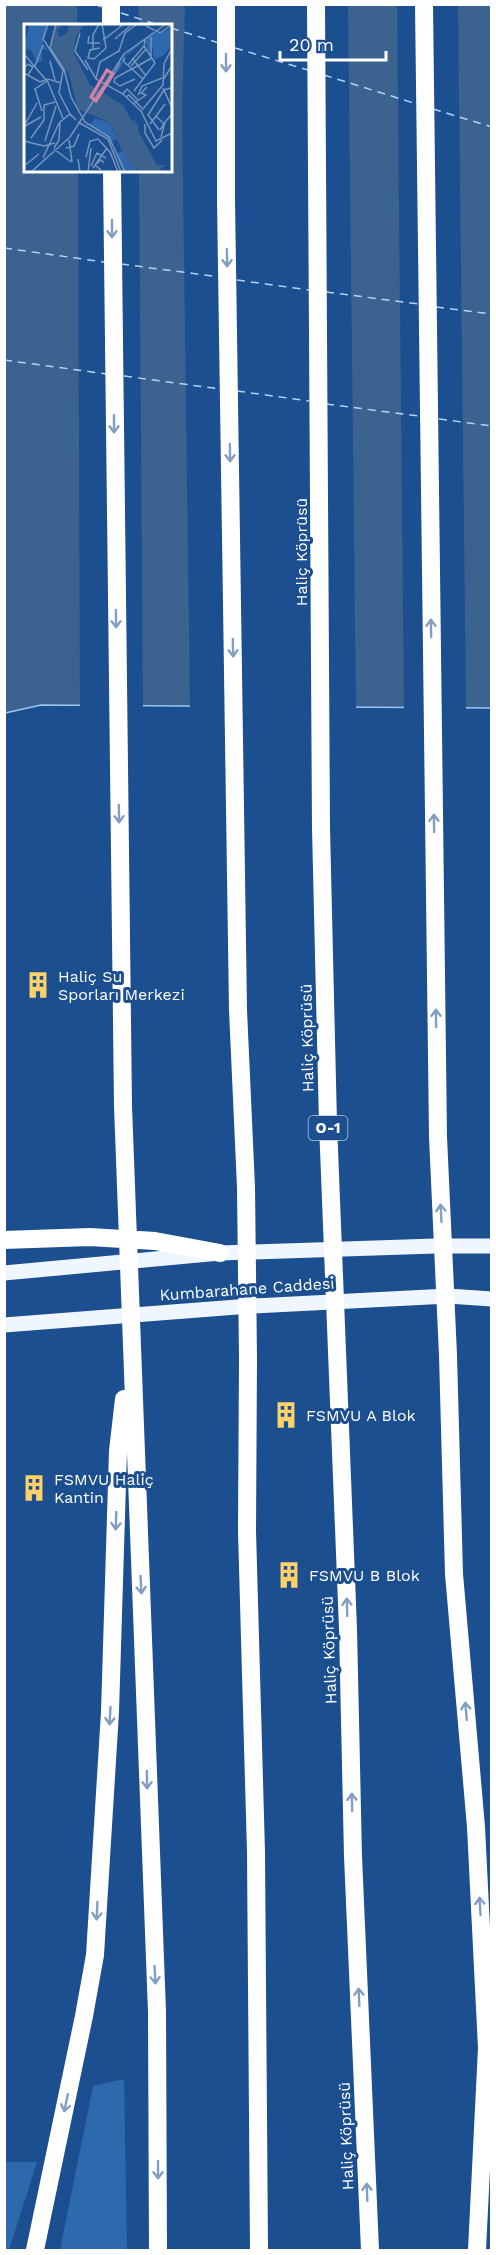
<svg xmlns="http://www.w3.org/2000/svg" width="496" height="2255" font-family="'Work Sans',sans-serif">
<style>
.green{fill:#2e69ad}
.water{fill:#3c6290;stroke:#9cc4f0;stroke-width:1.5;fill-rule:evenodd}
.pier{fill:#1b4f8f}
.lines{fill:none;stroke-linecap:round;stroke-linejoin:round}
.ferry{stroke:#b5d3f5;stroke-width:1.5;stroke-dasharray:8 6;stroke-linecap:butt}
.primary{stroke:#f0f6ff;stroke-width:15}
.highway{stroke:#fff;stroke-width:18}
.oneway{stroke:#829ec1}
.labels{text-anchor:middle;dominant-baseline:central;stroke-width:6;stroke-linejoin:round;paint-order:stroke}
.shield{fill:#1b4f8f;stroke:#bbcadd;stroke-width:1.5}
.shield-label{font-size:15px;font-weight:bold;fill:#fff}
.street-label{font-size:16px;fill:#fff;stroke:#1b4f8f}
.poi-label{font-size:16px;fill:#fff;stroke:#1b4f8f;text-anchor:start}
.inset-river{fill:none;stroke:#3c6290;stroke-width:3}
.inset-road{fill:none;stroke:#7695bc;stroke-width:1.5}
.view{fill:#dd80a5;fill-opacity:0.15;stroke:#dd80a5;stroke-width:3}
.inset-edge{fill:none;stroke:#fff;stroke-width:3}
</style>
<rect width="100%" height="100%" fill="#1b4f8f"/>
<!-- green -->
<path class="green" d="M124,2079L127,2250H60L93,2086Z
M5,2162H37L9,2250H4Z"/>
<!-- water -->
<path class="water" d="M4,5H491V708L41,705L5,713ZM26,26H171V171H26Z"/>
<!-- pier -->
<path class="pier" d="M77,5H138L139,25H77Z
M185,5H348L356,709L190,708L182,110Z
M397,5H458L466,710L404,709Z
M78,171H139L143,708H80Z"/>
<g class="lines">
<!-- ferry -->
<path class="ferry" d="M94,4L102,7
M121,13L162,26
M171,28L219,43
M235,48L308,70
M324,75L417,104
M433,109L492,127
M4,248L104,262
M121,264L220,277
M237,280L309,290
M326,292L419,304
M436,307L492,314
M4,360L107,374
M124,376L220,389
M237,391L309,401
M326,404L419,416
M439,419L492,426"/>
<!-- primary -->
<path class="primary" d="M4,1273L220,1253L435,1246H492
M4,1325L237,1307L448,1296L492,1299"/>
<!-- highway -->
<path class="highway" d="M111,4V26
M226,4V199L238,1010L246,1187L248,1358L247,1531L256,1852L259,2250
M316,4L321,828L328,1124L348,1629L353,1856L370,2250
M424,4L438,1137L448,1355L454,1574L476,1827L487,2048L477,2250
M112,171L123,1106L157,2012L158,2250
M4,1240L90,1237L155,1241L220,1253
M35,2250L84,2016L95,1955L110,1712L118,1451L124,1399"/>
</g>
<!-- one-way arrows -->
<defs><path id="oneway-shaft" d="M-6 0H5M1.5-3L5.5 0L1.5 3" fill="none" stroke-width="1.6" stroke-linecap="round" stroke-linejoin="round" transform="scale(1.5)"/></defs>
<g class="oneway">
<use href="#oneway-shaft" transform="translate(226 63) rotate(90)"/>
<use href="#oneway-shaft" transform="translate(112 229) rotate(90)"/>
<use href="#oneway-shaft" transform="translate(227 258) rotate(89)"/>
<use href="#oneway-shaft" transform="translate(114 424) rotate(90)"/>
<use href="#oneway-shaft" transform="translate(230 453) rotate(89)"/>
<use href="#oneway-shaft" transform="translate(116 619) rotate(89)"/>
<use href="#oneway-shaft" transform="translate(431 628) rotate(-91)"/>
<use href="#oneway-shaft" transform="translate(233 648) rotate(89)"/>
<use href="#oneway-shaft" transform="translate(119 814) rotate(89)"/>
<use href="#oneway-shaft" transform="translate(434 823) rotate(-91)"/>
<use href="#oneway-shaft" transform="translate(436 1018) rotate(-91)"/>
<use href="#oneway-shaft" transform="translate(441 1213) rotate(-93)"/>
<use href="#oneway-shaft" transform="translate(116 1521) rotate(92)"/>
<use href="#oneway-shaft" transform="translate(141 1585) rotate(87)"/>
<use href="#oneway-shaft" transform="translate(347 1607) rotate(-92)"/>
<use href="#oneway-shaft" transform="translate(466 1711) rotate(-95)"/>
<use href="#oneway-shaft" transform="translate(110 1716) rotate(93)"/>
<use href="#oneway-shaft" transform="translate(147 1780) rotate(89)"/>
<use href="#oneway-shaft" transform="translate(352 1802) rotate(-91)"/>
<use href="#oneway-shaft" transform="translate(480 1906) rotate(-93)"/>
<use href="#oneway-shaft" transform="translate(97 1911) rotate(93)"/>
<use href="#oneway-shaft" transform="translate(155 1975) rotate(87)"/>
<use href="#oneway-shaft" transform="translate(359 1997) rotate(-92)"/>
<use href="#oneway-shaft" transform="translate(66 2103) rotate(102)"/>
<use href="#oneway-shaft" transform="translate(158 2170) rotate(90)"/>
<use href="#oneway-shaft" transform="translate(367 2192) rotate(-92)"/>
</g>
<!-- icons -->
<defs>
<symbol id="building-bare" viewBox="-9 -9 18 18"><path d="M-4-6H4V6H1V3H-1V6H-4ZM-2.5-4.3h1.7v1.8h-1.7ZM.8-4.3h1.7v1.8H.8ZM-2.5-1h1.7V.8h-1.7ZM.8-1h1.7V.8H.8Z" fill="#ffd166" stroke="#1b4f8f" stroke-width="2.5" paint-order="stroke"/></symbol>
</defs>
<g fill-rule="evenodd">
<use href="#building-bare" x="19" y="966" width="38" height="38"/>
<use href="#building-bare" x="267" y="1396" width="38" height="38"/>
<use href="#building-bare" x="15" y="1469" width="38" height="38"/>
<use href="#building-bare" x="270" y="1556" width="38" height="38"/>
</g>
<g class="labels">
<!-- shield labels -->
<rect class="shield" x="308.5" y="1116" width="39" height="24" rx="4.5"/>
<g class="shield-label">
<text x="328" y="1128">O-1</text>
</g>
<!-- street labels -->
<g class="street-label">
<text transform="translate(301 552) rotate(-90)">Haliç Köprüsü</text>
<text transform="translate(307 1038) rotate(-91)">Haliç Köprüsü</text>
<text transform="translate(247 1289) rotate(-4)">Kumbarahane Caddesi</text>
<text transform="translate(329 1650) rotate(-92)">Haliç Köprüsü</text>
<text transform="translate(346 2136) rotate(-92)">Haliç Köprüsü</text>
</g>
<!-- poi labels -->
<g class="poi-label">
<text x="58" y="976">Haliç Su<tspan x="58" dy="18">Sporları Merkezi</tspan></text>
<text x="306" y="1415">FSMVU A Blok</text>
<text x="54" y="1479">FSMVU Haliç<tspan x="54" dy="18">Kantin</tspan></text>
<text x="309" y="1575">FSMVU B Blok</text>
</g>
</g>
<!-- overview -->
<g transform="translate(24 24)">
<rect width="148" height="148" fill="#1b4f8f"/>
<path d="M5,0H24L18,22L20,21L24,26L18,25V37L13,39L7,26L0,25ZM148,3V22L140,31L130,36L128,19L125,29L121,16L101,33L96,45L90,52L99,34L110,22L131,8L136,10ZM71,94L86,99L96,121L91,123L95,120L92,115L88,117L78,107L60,100H67ZM97,127L112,143L111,148H100L97,144L92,130Z" fill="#2e69ad"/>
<path d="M33,0L37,3L33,6L35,13L43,9L45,0H61L52,12L50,29L59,48L66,61L99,81L108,97L113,95L110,99L130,136L133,141H141L134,148H115L100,132L87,99L54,85L45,50L26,23Z" fill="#3c6290"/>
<path class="inset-river" d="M43,46L60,51L59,61L69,73M76,73L100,93M74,74L110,102M72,77L87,99L113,101L110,113L120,138L115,148M113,105L112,114L127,148"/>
<path class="inset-road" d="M24,0L19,15L39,46L35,69L47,92M32,0L26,24L40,45L47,73L61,98L85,113L101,148M122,2L136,9L149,0M56,9L51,27L64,46M65,12L64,19H76M127,13V32M91,15L106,2M79,16L100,0M69,25V11L75,0M0,30L22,56M101,34L99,37L119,55M108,34L122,52M70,35L82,24L78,0M70,35L64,34L66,26L76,24M61,36L72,55L99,70L117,87L132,117L148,109M26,37L31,56M104,41L120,22M11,42L19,21M107,42L122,25M0,44L4,40L9,43L4,51M0,49L16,58L24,55L37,59M72,55L76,38L95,27L101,9L113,0M23,56L39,94M139,56L149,40M90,58L91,54L128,34M90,58L96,62L111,55M83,62L96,39M139,64L149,86M110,67L131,39L120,22L121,16M99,70L103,65L114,76M114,71L118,62L138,54M102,73L105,71L118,84M109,80L122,71L117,69L123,63M118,86L139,61L140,40L149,22M18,87L11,65L23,57M132,92L140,100L136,106M20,96V81L31,78M54,98L84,115L97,148M121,100V109L130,124L138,116M126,100L141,80M0,102L13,79M1,102L17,93M135,106L124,91L140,66L147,64L148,68M137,113L141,98L149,89M7,114L20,96M74,115L86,128L94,148M45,116L48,138M0,117L20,122L31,119M21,117L32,82M30,124L35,116L36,98L46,90L52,96M42,124L50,122L55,110M30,125L47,138M62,133L66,117L74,115M19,134L35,99M54,135L56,148H62M0,142L15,130M67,142L73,129L82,134M69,144L83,124M77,146L71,141L77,136L80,139M7,148L46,113L100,30L142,0M64,148L67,124"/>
<path class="view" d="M83,46L89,50L72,77L67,73Z"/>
<rect width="148" height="148" class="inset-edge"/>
</g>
<!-- border -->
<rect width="496" height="2255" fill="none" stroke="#ffffff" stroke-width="12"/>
<!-- scale -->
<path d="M280 51v9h106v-9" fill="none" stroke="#ffffff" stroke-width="3"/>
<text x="289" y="51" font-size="18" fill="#ffffff" stroke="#1b4f8f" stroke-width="4.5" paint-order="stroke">20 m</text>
</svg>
